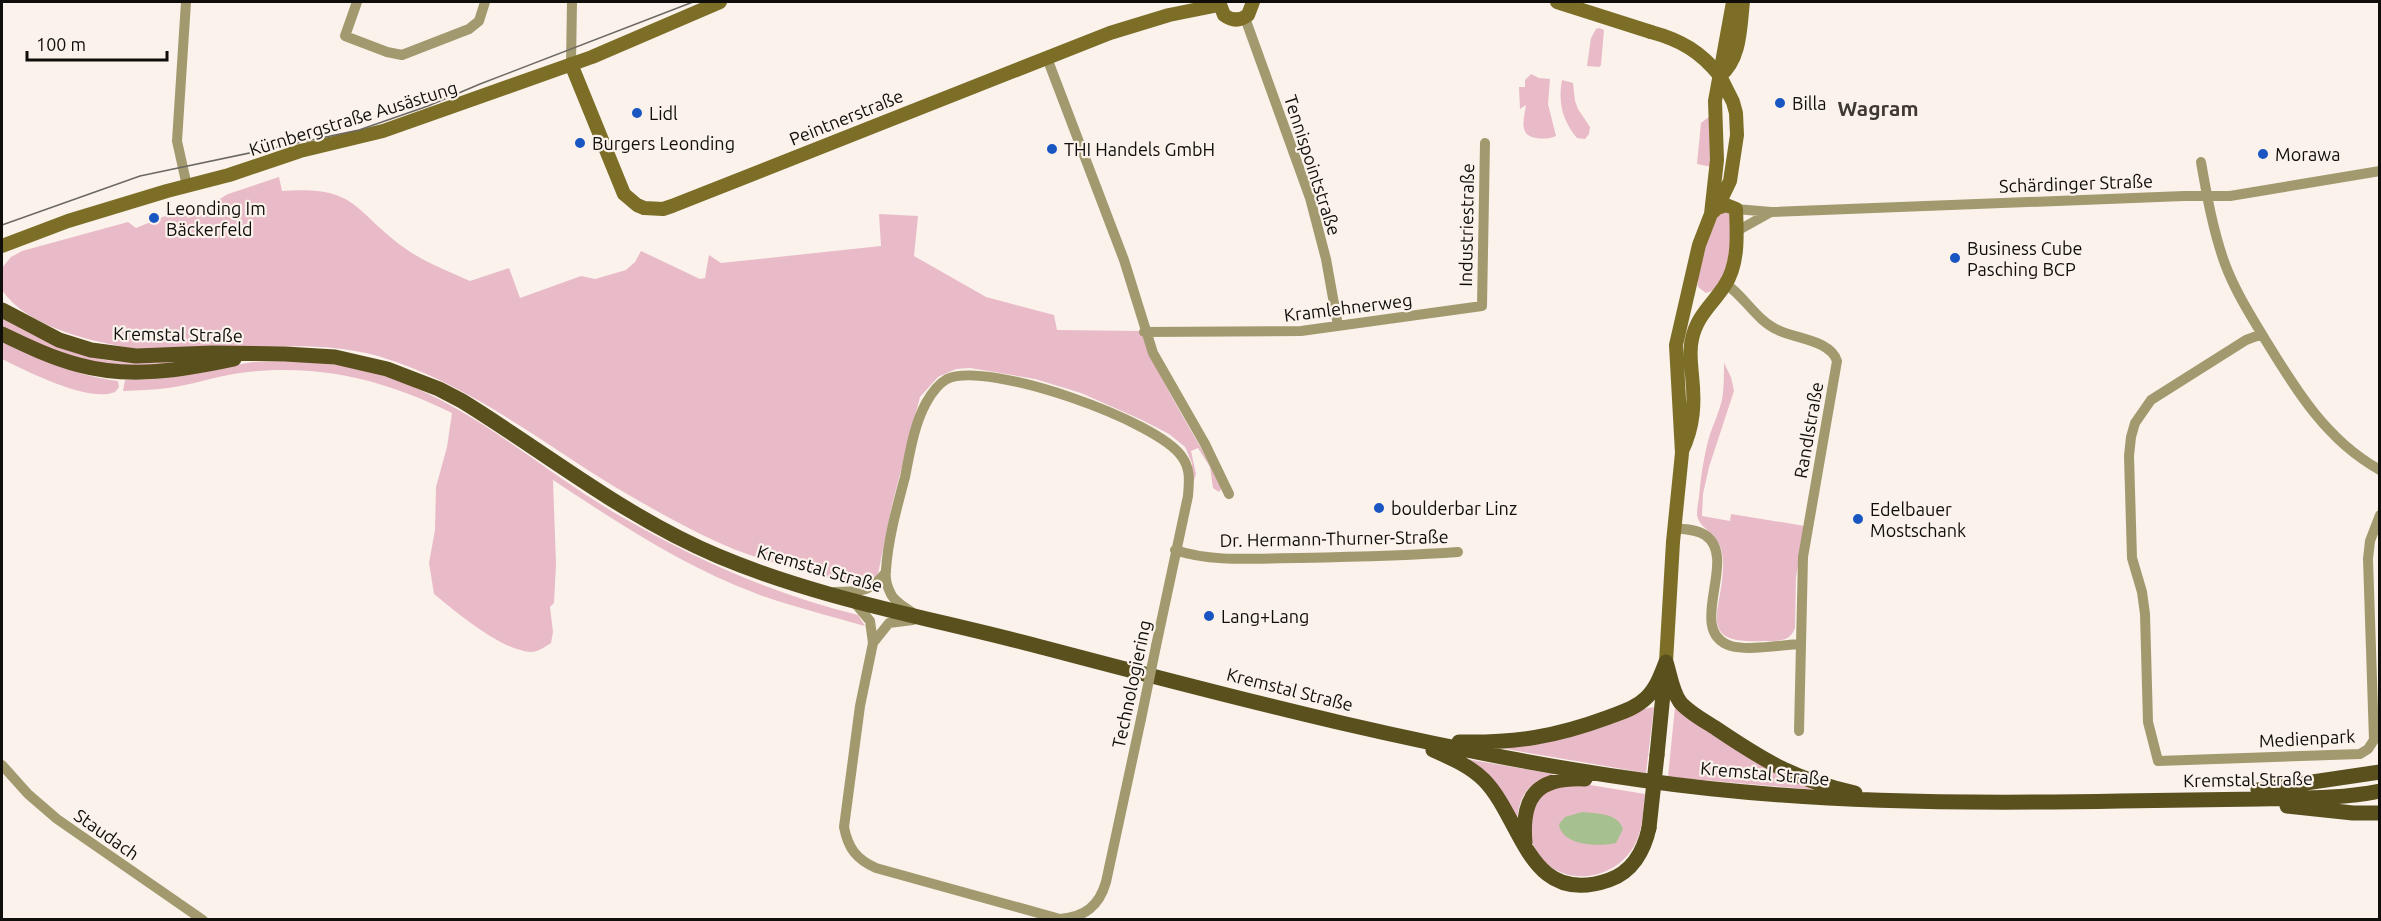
<svg xmlns="http://www.w3.org/2000/svg" width="2381" height="921" font-family="Ubuntu,sans-serif">
<style>
.green{fill:#e9bbc8}
.water{fill:#a6c18f}
.lines{fill:none;stroke-linecap:round;stroke-linejoin:round}
.street{stroke:#a29a6e;stroke-width:10}
.secondary{stroke:#7c6e26;stroke-width:14}
.primary{stroke:#59501e;stroke-width:15}
.tram{stroke:#6c6863;stroke-width:1.5}
.street-bridge{stroke:#a29a6e;stroke-width:10}
.secondary-bridge{stroke:#7c6e26;stroke-width:14}
.primary-bridge{stroke:#59501e;stroke-width:15}
.poi-dot{fill:#1956c2;stroke:#faf2eb;stroke-width:2}
.labels{text-anchor:middle;dominant-baseline:central;stroke-width:4.5;stroke-linejoin:round;paint-order:stroke}
.poi-label{font-size:18px;fill:#100e0b;stroke:#faf2eb;text-anchor:start}
.street-label{font-size:18px;fill:#100e0b;stroke:#faf2eb}
.quarter-label{font-size:21px;font-weight:bold;fill:#3f3933;stroke:#faf2eb}
</style>
<rect width="100%" height="100%" fill="#faf2eb"/>
<!-- green -->
<path class="green" d="M1599,28L1604,30L1601,65L1599,67L1587,66L1591,38L1596,29Z
M1531,74L1539,78L1550,79L1548,104L1556,136C1549,139 1543,139 1536,138C1518,135 1524,119 1526,105L1520,109L1519,87H1525V80Z
M1562,80L1573,83L1575,101L1578,109L1590,127L1589,134L1585,139L1577,138C1562,120 1558,102 1562,80Z
M1710,116L1712,167L1697,164L1701,123Z
M279,177L282,191C357,186 352,209 403,247C424,262 448,271 470,281L509,268L520,298L581,276L595,279L626,270L635,262L641,251L700,279L705,278L709,255L721,263L881,246L879,214L918,216L914,256L986,297L1054,315L1057,330L1141,331C1161,387 1197,435 1222,488L1219,492L1213,488L1210,467L1198,448L1191,451L1196,474L1192,486V463L1185,447L1169,434L1142,420L1081,393L1035,379L970,368L956,369L938,377L920,397L892,505L878,574C874,583 867,584 858,585C817,575 776,565 736,550C695,533 654,510 615,487C538,440 466,382 378,356C334,344 297,346 252,347C214,348 176,348 138,349C96,343 27,328 2,290V268L11,257L22,251L128,222L136,228L180,210L188,218L228,194Z
M1723,211L1730,214L1731,219C1730,238 1731,288 1706,293L1698,287C1695,271 1710,221 1723,211Z
M2,318C83,364 119,369 211,357C164,366 112,372 65,355C44,348 23,337 2,328Z
M2,342C40,359 77,376 118,381L119,387L115,392C89,403 26,371 2,359Z
M293,361C315,363 339,364 361,369C461,394 533,465 620,516C697,560 772,594 858,615L865,626C830,616 794,607 760,595C686,568 618,523 553,480L556,564L554,603L550,607L553,632L551,643C545,647 538,652 530,652C501,650 456,612 434,594L429,563L435,530L436,487L447,447L452,413C382,379 319,363 240,373C216,376 193,385 168,388C153,390 138,390 123,391L125,380L156,379L253,362Z
M1724,363L1731,377L1734,391L1709,467L1703,494L1702,516L1730,521L1731,514L1805,526L1796,577L1795,628C1790,642 1778,641 1764,641C1691,645 1725,608 1723,561C1722,531 1700,532 1697,515C1697,510 1698,503 1699,497C1701,475 1704,455 1710,434C1714,423 1719,412 1722,400C1724,388 1724,375 1724,363Z
M1654,707L1646,773L1494,747L1648,708Z
M1675,707L1829,791L1668,777Z
M1466,759L1554,774C1528,784 1519,794 1517,822C1505,792 1490,779 1466,759Z
M1562,784L1590,785L1645,794C1643,809 1643,826 1637,840C1618,885 1551,891 1532,842C1530,837 1531,830 1531,824C1531,815 1531,806 1538,798C1544,792 1555,788 1562,784Z"/>
<!-- water -->
<path class="water" d="M1582,812C1597,814 1617,812 1623,829L1616,843C1600,847 1561,846 1559,824L1565,817Z"/>
<g class="lines">
<!-- street -->
<path class="street" d="M186,2L177,141L187,186
M357,2L345,36L387,52L402,55L469,29L479,21L485,2
M1245,18L1310,198L1326,259L1338,326
M1047,58L1124,260L1153,353L1205,444L1229,494
M571,64L572,2
M2201,162C2207,196 2213,231 2225,264C2235,291 2251,316 2266,341C2296,390 2327,441 2380,470
M1736,209L1771,212L2184,196H2230L2380,171
M1737,231L1771,212
M1726,284C1745,297 1757,321 1778,330C1796,339 1830,340 1837,361L1803,557L1799,731
M1144,332L1301,331L1482,306L1485,143
M2262,334L2246,340L2151,400L2135,423L2131,437L2129,456L2132,558L2142,592L2145,614L2148,722L2158,761L2360,754L2368,749L2374,740L2368,559L2370,541L2380,515
M1674,528C1684,529 1696,529 1705,535C1740,558 1684,631 1731,646C1749,651 1781,645 1800,644
M1175,550C1214,563 1257,558 1298,558C1351,557 1405,556 1458,552
M834,592C860,591 869,594 886,572
M855,603L870,621L873,643L860,706L844,827C848,848 856,859 876,868L1060,919C1085,917 1099,906 1106,882L1141,719
M913,613C906,608 893,601 890,592C887,586 885,577 886,570C888,539 897,507 905,477C910,452 914,425 926,403C931,394 938,384 947,379C987,360 1159,421 1182,457C1191,469 1189,483 1188,496L1156,646
M873,643L889,623L913,620
M2,765L28,794L57,819L203,920"/>
<!-- secondary -->
<path class="secondary" d="M1219,2L1224,15C1232,21 1240,21 1248,15L1253,2
M1557,2L1651,32
M571,64L624,194L637,205L644,208L663,209L672,206L1110,33L1169,15L1219,5
M1717,208L1730,181L1737,135L1736,113L1733,102L1720,76C1741,59 1740,27 1743,2
M2,246L68,221L167,191L229,175L300,151L383,131L592,57L720,2
M1682,451C1694,426 1695,403 1692,375C1691,363 1689,351 1692,339C1697,315 1713,304 1725,285C1739,264 1737,234 1736,209L1726,205L1717,208L1711,214
M1666,662L1673,542L1682,453L1676,345L1699,245L1711,214L1717,160L1715,101L1733,2"/>
<!-- primary -->
<path class="primary" d="M2,310L59,340L91,350L136,356L212,353L285,354L335,357L387,369L439,389L462,401C548,454 625,517 718,556C822,600 937,619 1045,648C1242,700 1440,752 1641,780C1800,803 1960,804 2120,801C2167,800 2213,800 2260,799C2300,798 2340,799 2380,791
M2,334C27,346 52,358 79,365C130,379 183,370 234,359
M1666,662C1670,674 1672,691 1680,702C1689,713 1705,721 1717,729C1766,762 1796,780 1855,793
M1459,742C1516,743 1555,737 1609,717C1622,712 1636,708 1646,698C1656,689 1661,675 1666,662
M1433,750C1451,758 1470,766 1484,780C1523,820 1528,908 1609,880C1632,872 1644,851 1649,828
M1657,755L1665,674
M2258,790L2380,772
M2287,806L2353,813H2380
M1525,843C1521,796 1537,777 1585,779"/>
<!-- tram -->
<path class="tram" d="M2,225L140,176L359,130L428,106L480,84L693,2"/>
<!-- street-bridge -->
<path class="street-bridge" d="M1141,719L1156,646"/>
<!-- secondary-bridge -->
<path class="secondary-bridge" d="M1651,32C1681,40 1701,52 1720,76"/>
<!-- primary-bridge -->
<path class="primary-bridge" d="M1649,828L1657,755"/>
</g>
<!-- markers -->
<g class="poi-dot">
<circle cx="1780" cy="103" r="6"/>
<circle cx="637" cy="113" r="6"/>
<circle cx="580" cy="143" r="6"/>
<circle cx="1052" cy="149" r="6"/>
<circle cx="2263" cy="154" r="6"/>
<circle cx="154" cy="218" r="6"/>
<circle cx="1955" cy="258" r="6"/>
<circle cx="1379" cy="508" r="6"/>
<circle cx="1858" cy="519" r="6"/>
<circle cx="1209" cy="616" r="6"/>
</g>
<g class="labels">
<!-- poi labels -->
<g class="poi-label">
<text x="1792" y="103">Billa</text>
<text x="649" y="113">Lidl</text>
<text x="592" y="143">Burgers Leonding</text>
<text x="1064" y="149">THI Handels GmbH</text>
<text x="2275" y="154">Morawa</text>
<text x="166" y="208">Leonding Im<tspan x="166" dy="21">Bäckerfeld</tspan></text>
<text x="1967" y="248">Business Cube<tspan x="1967" dy="21">Pasching BCP</tspan></text>
<text x="1391" y="508">boulderbar Linz</text>
<text x="1870" y="509">Edelbauer<tspan x="1870" dy="21">Mostschank</tspan></text>
<text x="1221" y="616">Lang+Lang</text>
</g>
<!-- street labels -->
<g class="street-label">
<text transform="translate(846 117) rotate(-22)">Peintnerstraße</text>
<text transform="translate(353 118) rotate(-17)">Kürnbergstraße Ausästung</text>
<text transform="translate(1313 165) rotate(72)">Tennispointstraße</text>
<text transform="translate(2076 183) rotate(-2)">Schärdinger Straße</text>
<text transform="translate(1466 225) rotate(-89)">Industriestraße</text>
<text transform="translate(1348 307) rotate(-7)">Kramlehnerweg</text>
<text transform="translate(178 334) rotate(1)">Kremstal Straße</text>
<text transform="translate(1808 430) rotate(-80)">Randlstraße</text>
<text transform="translate(1334 538) rotate(-1)">Dr. Hermann-Thurner-Straße</text>
<text transform="translate(820 568) rotate(16)">Kremstal Straße</text>
<text transform="translate(1131 684) rotate(-78)">Technologiering</text>
<text transform="translate(1290 689) rotate(14)">Kremstal Straße</text>
<text transform="translate(2307 738) rotate(-3)">Medienpark</text>
<text transform="translate(1765 773) rotate(5)">Kremstal Straße</text>
<text transform="translate(2248 779) rotate(-1)">Kremstal Straße</text>
<text transform="translate(107 834) rotate(35)">Staudach</text>
</g>
<!-- quarter labels -->
<g class="quarter-label">
<text x="1878" y="108">Wagram</text>
</g>
</g>
<!-- border -->
<rect width="2381" height="921" fill="none" stroke="#100e0b" stroke-width="6"/>
<!-- scale -->
<path d="M27 51v9h140v-9" fill="none" stroke="#100e0b" stroke-width="3"/>
<text x="36" y="51" font-size="18" fill="#100e0b" stroke="#faf2eb" stroke-width="4.5" paint-order="stroke">100 m</text>
</svg>
